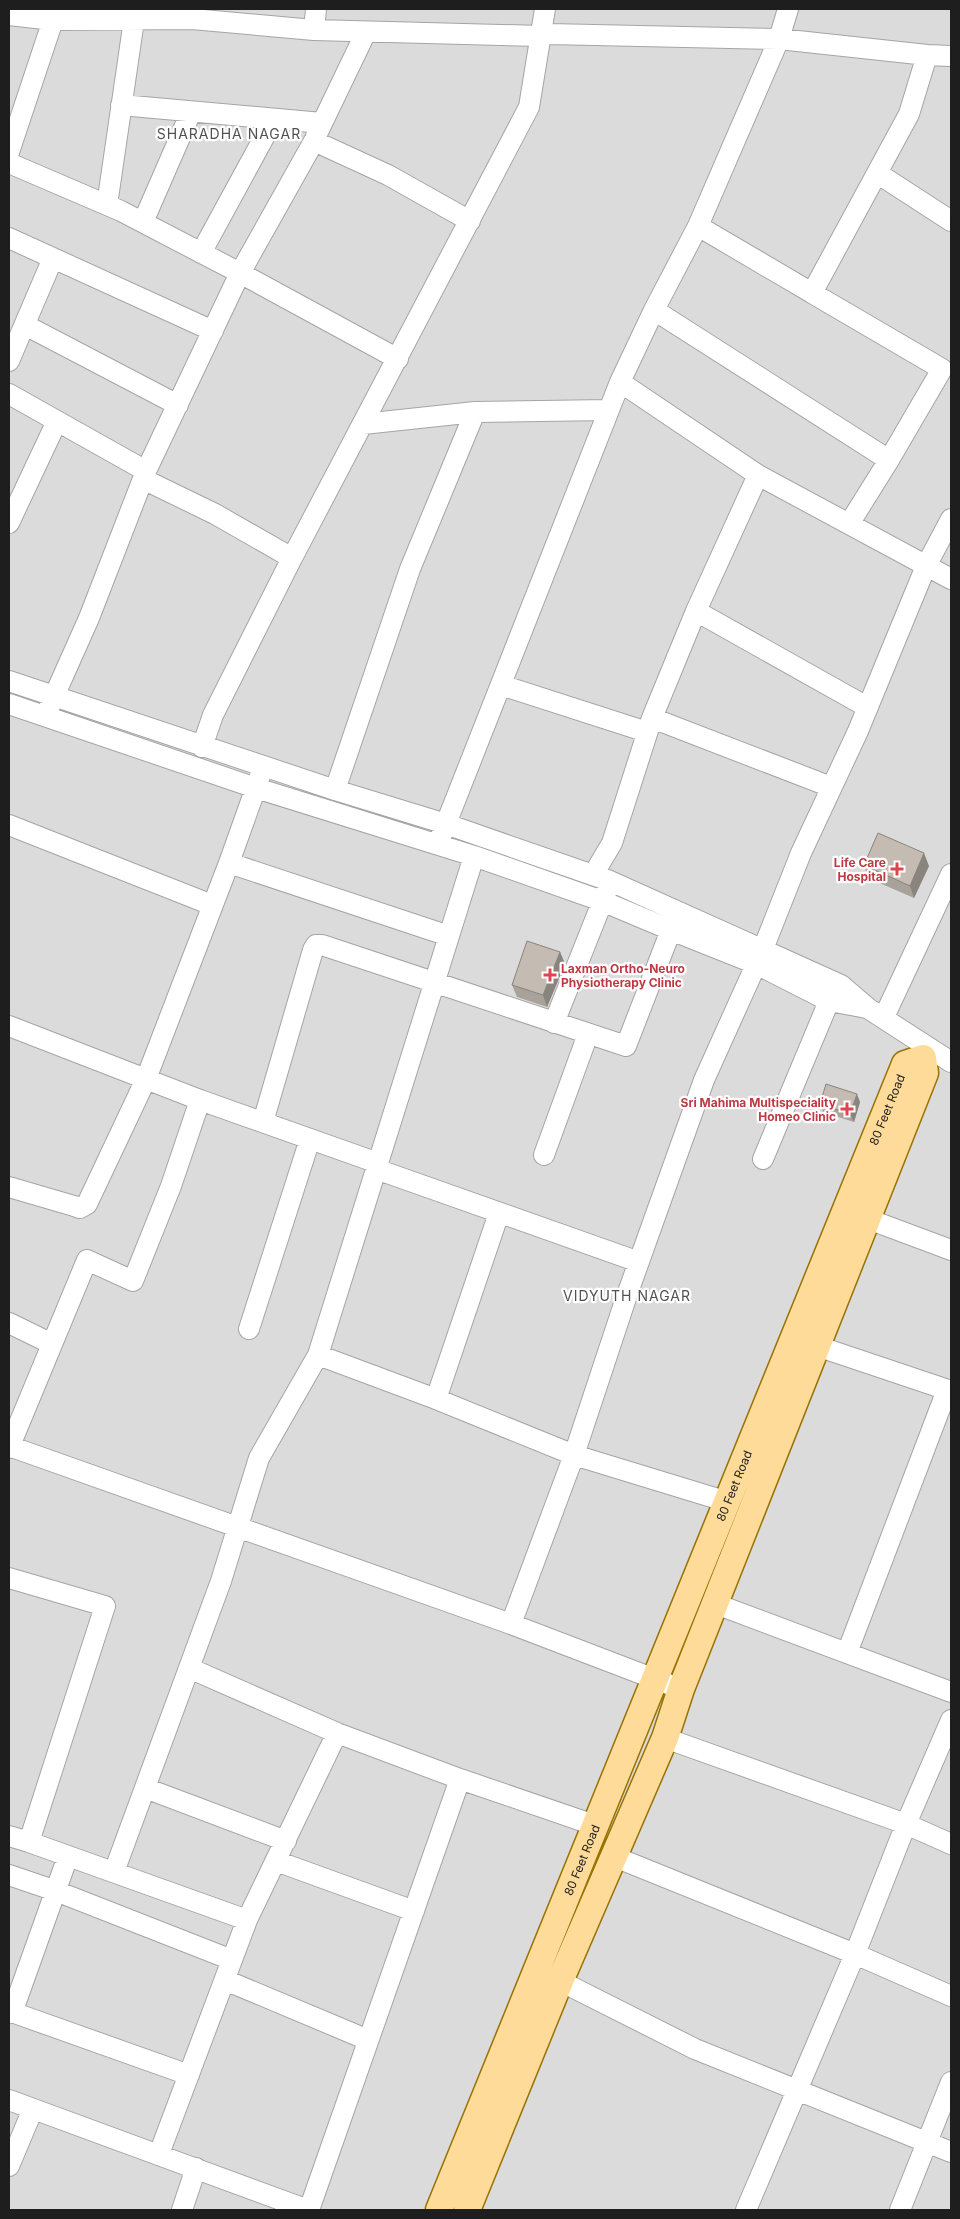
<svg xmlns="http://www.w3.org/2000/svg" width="960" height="2219" font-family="Inter,sans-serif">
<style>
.residential{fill:#dcdbdb}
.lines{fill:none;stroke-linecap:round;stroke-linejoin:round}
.minor-casing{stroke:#a5a5a5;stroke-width:22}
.major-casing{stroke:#987200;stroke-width:29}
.minor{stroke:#fff;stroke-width:20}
.major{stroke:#ffdb99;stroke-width:26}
.wall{fill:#a9a29a}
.shaded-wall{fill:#89847d}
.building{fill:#c4bcb3;stroke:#89847d}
.health-dot{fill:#e0444e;stroke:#fff;stroke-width:2}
.labels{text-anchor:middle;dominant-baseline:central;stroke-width:4.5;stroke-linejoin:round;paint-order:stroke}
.health-label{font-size:12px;font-weight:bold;fill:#be3a42;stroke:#fff;text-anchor:end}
.street-label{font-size:12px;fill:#1e1e1e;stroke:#fff}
.neighbourhood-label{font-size:14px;letter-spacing:1px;fill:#515151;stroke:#fff}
</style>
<rect width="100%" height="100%" fill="#efece3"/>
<!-- residential -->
<path class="residential" d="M9,9H951V2210H9Z"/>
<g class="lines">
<defs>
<path id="minor" d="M788,9L779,39L927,55L951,56
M9,15L53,20L9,152
M53,20L192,19L314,30L541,36L549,34L779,39L698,226L654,310L620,382L438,844
M314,30L316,9
M121,105L322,123
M316,136L366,32
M9,163L121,211L240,273L314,141L388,175L470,221
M877,173L951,221
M107,205L134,20
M143,222L191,112
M698,226L812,293
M9,238L213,331
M201,253L274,119
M654,310L889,460
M25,325L178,405
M9,361L53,258
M620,382L758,475L951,579
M9,394L146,471L89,618L48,710
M363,424L475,412
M146,471L240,273L398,359
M143,479L215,514L292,558L213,715L202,747
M9,523L57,421
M849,524L889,460L942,369L812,293L909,114L927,55
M292,558L529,107L545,9
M696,611L867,707
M9,681L335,790L446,824L610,881L841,985L869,1009L951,1062
M501,685L647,732
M9,704L256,788L474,856L602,901L671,930L756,964L829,1001L867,1008
M652,718L831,787
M335,790L410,569L475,412L608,410
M9,825L212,905
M229,863L449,936
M593,875L612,843L652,718L696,611L758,475
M884,1017L951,874
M554,1023L607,890
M9,1026L200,1100
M263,1122L313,950L316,945H322L626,1046L671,930
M544,1155L588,1034
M763,1159L829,1001
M376,1169L639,1262
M9,1187L74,1206L80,1208L87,1204L146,1079L229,863L260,776
M868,1219L951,1250
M9,1323L52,1344
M249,1329L310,1139
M817,1346L951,1391
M318,1355L474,856
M436,1399L499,1213
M9,1446L511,1624L681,1689
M9,1448L87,1260L133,1281L171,1186L200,1100L378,1163
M9,1578L105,1606L29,1842L247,1920L159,2154
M716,1604L951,1692
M511,1624L574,1455L728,1502
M847,1653L947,1390
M189,1668L337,1733
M951,1720L906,1824L951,1844
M665,1738L906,1824L855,1954L951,1996
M145,1788L286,1841
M9,1836L29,1842
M615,1857L855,1954L746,2210
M276,1861L414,1911
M114,1872L221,1581L259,1458L318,1355L436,1399L574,1455L627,1295L704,1080L763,949L801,853L858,731L926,566L951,519
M9,1875L56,1891L232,1960
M247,1920L337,1733L460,1779L597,1826
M225,1980L368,2040
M560,1981L695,2049L951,2152
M9,2011L189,2075
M12,2013L68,1856
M9,2100L308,2210
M9,2166L33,2109
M182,2210L196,2168
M309,2210L460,1779
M900,2210L951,2082"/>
<g id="major">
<path id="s1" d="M439,2210L905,1064L923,1058L925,1073L681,1689L665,1738L560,1981L467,2210"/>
</g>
</defs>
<!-- minor casing -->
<use href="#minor" class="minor-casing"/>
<!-- major casing -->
<use href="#major" class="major-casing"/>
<!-- minor -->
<use href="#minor" class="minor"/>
<!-- major -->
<use href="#major" class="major"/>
</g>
<!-- wall -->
<path class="wall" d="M864,865L929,866L914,898L868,878Z
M560,952L565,964L547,1007L517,997L512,985Z
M860,1102L854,1122L823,1112L820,1104Z"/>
<!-- shaded-wall -->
<path class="shaded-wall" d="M924,853L929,866L914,898L910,886Z
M560,952L565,964L547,1007L543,995Z
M857,1094L860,1102L854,1122L850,1114Z"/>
<!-- building -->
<path class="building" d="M878,833L924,853L910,886L864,865Z
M527,941L560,952L543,995L512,985Z
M826,1084L857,1094L850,1114L820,1104Z"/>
<!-- markers -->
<g class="health-dot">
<path d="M894.5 861.5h5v5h5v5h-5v5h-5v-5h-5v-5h5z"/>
<path d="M547.5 967.5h5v5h5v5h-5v5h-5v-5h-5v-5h5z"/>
<path d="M844.5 1101.5h5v5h5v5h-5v5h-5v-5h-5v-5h5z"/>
</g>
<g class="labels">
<!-- health labels -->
<g class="health-label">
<text x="886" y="862">Life Care<tspan x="886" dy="14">Hospital</tspan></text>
<text x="561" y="968" text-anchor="start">Laxman Ortho-Neuro<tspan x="561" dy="14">Physiotherapy Clinic</tspan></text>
<text x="836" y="1102">Sri Mahima Multispeciality<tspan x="836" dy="14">Homeo Clinic</tspan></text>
</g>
<!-- street labels -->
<g class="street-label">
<text stroke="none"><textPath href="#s1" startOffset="1188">80 Feet Road</textPath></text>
<text stroke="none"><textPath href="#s1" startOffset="782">80 Feet Road</textPath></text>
<text stroke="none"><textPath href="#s1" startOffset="378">80 Feet Road</textPath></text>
</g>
<!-- neighbourhood labels -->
<g class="neighbourhood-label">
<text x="229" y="133">SHARADHA NAGAR</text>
<text x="627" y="1295">VIDYUTH NAGAR</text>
</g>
</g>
<!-- border -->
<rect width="960" height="2219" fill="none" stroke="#1e1e1e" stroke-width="20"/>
</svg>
